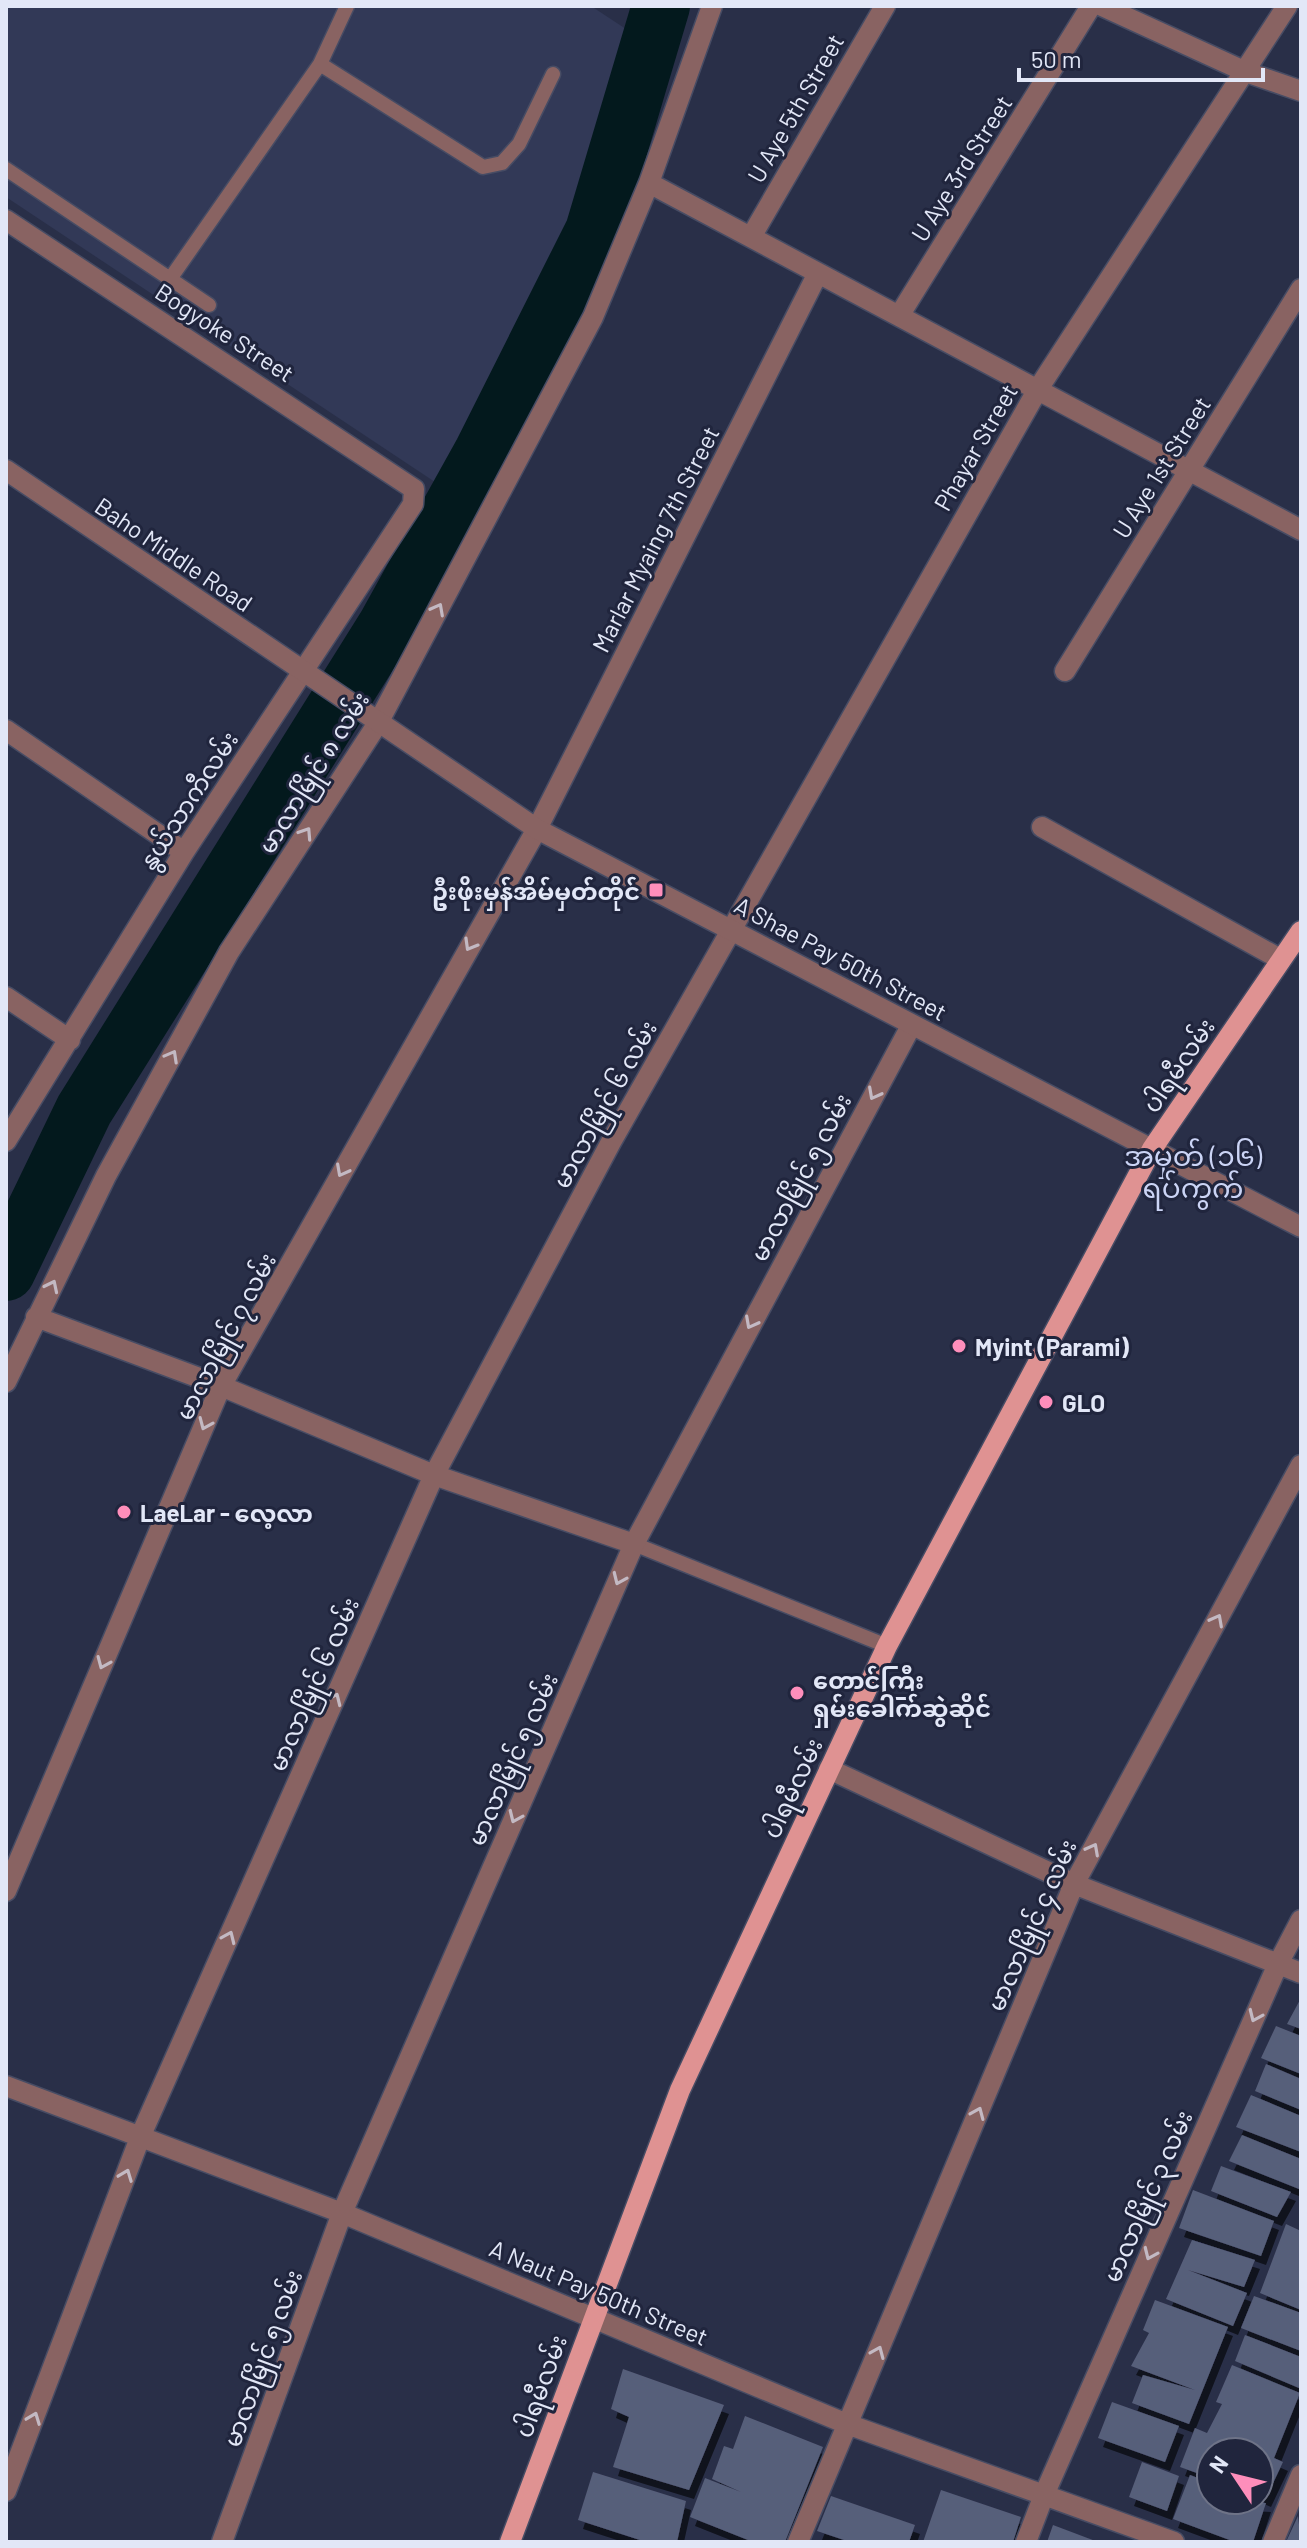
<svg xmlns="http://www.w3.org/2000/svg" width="1307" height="2548" font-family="Barlow,'Noto Sans Myanmar',sans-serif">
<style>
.built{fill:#323957}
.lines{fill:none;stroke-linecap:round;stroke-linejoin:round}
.river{stroke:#03191d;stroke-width:58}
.building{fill:#575e7a;filter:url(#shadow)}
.service-casing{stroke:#474c64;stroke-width:17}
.minor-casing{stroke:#474c64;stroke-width:23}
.tertiary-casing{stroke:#474c64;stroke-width:23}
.primary-casing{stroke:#474c64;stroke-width:23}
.service{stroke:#896362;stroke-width:14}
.minor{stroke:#896362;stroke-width:20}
.tertiary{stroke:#896362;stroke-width:20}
.primary{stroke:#df9292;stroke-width:20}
.oneway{stroke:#c3b9c3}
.poi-dot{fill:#fe8ebb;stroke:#20253d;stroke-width:3}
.labels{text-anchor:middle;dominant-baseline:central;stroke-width:6;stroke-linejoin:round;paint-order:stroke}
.street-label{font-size:24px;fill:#e2e7f7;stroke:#20253d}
.poi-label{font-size:24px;font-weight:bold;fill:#e2e7f7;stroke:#20253d;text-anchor:start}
.quarter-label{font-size:28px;fill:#cbd4f5;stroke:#20253d}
</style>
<defs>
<filter id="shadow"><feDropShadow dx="5" dy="9" stdDeviation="0" flood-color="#0009"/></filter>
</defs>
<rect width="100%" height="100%" fill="#292f48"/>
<!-- built -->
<path class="built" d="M6,6H591L632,33L578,215L444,488L6,197Z"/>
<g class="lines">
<!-- river -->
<path class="river" d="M6,1272L84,1110L387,625L483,452L594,231L661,6"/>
</g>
<!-- building -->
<path class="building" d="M1301,1998V2029L1287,2024Z
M1276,2026L1301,2036V2074L1261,2058Z
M1266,2064L1301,2079V2110L1255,2091Z
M1251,2095L1301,2116V2152L1236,2127Z
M1242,2135L1301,2159L1299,2189L1229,2161Z
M1221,2166L1291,2192L1277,2217L1211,2191Z
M1193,2190L1274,2221L1261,2256L1179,2228Z
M1286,2224L1301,2231V2310L1260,2293Z
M1192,2240L1255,2260L1244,2287L1188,2270L1247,2293L1233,2326L1166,2299Z
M1254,2296L1301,2313V2351L1241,2328Z
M1155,2300L1228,2327L1189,2424L1132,2403L1143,2375L1195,2390L1131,2366L1149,2333L1143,2330Z
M1245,2335L1301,2357L1299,2388L1235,2361Z
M1232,2365L1300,2393L1274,2458L1283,2462L1266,2498L1259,2495V2452H1211V2478L1180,2467L1195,2428L1207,2433L1222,2404L1216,2402Z
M623,2369L724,2405L689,2490L613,2467L629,2417L611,2409Z
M1112,2402L1179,2426L1165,2462L1098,2438Z
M745,2416L823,2447L785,2542H753L690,2517L705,2478L741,2492L712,2479L724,2446L733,2449Z
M1142,2462L1179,2476L1167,2511L1129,2497Z
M593,2472L686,2501L677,2542H646L578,2520Z
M1190,2475L1211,2483V2500L1266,2503L1253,2542H1235L1173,2519Z
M941,2490L1021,2517L1013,2542H923Z
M831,2496L915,2525L909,2542H850L817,2531Z
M1298,2516L1301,2542H1286Z
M1053,2525L1098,2542H1047Z"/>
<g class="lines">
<defs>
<path id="service" d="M320,64L483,167L502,163L519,144L553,74
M6,169L209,305
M170,279L320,64L347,6
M634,1544L887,1646"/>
<path id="minor" d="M1102,6L1246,72L1301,91
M649,183L1301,530
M6,220L414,489L413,504L184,852L6,1141
M751,237L885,6
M899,316L1091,6
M1065,671L1301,289
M6,730L184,852
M1042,827L1280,959
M6,997L70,1040
M36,1317L221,1386L434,1475L634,1544
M6,1382L106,1176L229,952L378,723L593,317L649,183L712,6
M829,1769L1074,1884L1301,1973
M6,1891L221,1386L537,829L818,273
M6,2086L342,2213L847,2424L1174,2542
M6,2491L141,2135L434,1475L611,1142L1038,389L1287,6
M222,2542L342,2213L634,1544L911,1026
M798,2542L1074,1884L1301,1465
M1026,2542L1044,2495L1278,1964L1301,1920
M1273,2542L1301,2475"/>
<path id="tertiary" d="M6,470L537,829L1301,1227"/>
<path id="primary" d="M510,2542L680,2090L887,1646L1152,1149L1301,931"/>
</defs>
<!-- service casing -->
<use href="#service" class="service-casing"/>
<!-- minor casing -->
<use href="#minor" class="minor-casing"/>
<!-- tertiary casing -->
<use href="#tertiary" class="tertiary-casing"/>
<!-- primary casing -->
<use href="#primary" class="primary-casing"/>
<!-- service -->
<use href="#service" class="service"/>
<!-- minor -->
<use href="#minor" class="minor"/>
<!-- tertiary -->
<use href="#tertiary" class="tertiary"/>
<!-- primary -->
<use href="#primary" class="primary"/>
</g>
<!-- one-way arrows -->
<defs><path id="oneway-chevron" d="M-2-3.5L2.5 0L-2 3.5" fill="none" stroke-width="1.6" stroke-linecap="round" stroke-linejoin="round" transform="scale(2)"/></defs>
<g class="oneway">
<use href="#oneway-chevron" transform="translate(438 609) rotate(-62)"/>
<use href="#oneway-chevron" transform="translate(306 833) rotate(-57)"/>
<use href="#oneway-chevron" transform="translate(470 945) rotate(120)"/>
<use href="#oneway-chevron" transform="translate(172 1056) rotate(-61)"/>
<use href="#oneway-chevron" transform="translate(874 1094) rotate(118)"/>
<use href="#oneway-chevron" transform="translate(342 1171) rotate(118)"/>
<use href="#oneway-chevron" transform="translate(52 1286) rotate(-64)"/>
<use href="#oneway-chevron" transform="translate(751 1323) rotate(118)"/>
<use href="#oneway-chevron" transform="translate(205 1424) rotate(113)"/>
<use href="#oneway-chevron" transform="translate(619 1579) rotate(114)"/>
<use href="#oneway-chevron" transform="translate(1217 1620) rotate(-62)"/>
<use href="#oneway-chevron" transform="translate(103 1663) rotate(113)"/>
<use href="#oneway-chevron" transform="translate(335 1699) rotate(-66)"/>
<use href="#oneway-chevron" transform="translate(515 1817) rotate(114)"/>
<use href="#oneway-chevron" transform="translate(1093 1849) rotate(-62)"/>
<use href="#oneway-chevron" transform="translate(229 1937) rotate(-66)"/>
<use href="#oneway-chevron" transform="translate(1255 2016) rotate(114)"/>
<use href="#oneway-chevron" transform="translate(978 2113) rotate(-67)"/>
<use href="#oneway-chevron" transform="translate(126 2175) rotate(-69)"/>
<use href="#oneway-chevron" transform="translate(1150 2254) rotate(114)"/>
<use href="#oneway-chevron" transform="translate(878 2352) rotate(-67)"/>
<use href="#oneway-chevron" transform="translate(34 2418) rotate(-69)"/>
</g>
<!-- markers -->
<g class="poi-dot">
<rect x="648" y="882" width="16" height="16" rx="4"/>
<circle cx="959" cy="1346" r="8"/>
<circle cx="1046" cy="1402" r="8"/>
<circle cx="124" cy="1512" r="8"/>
<circle cx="797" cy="1693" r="8"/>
</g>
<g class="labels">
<!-- street labels -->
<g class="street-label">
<text transform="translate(795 108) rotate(-60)">U Aye 5th Street</text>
<text transform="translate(961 168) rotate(-58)">U Aye 3rd Street</text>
<text transform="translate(225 332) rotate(33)">Bogyoke Street</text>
<text transform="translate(975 447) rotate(-60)">Phayar Street</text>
<text transform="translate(1161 467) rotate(-58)">U Aye 1st Street</text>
<text transform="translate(655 539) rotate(-63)">Marlar Myaing 7th Street</text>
<text transform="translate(174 554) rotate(34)">Baho Middle Road</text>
<text transform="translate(313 772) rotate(-58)">မာလာမြိုင် ၈ လမ်း</text>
<text transform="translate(188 800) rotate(-57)">နွယ်သာကီလမ်း</text>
<text transform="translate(841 958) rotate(28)">A Shae Pay 50th Street</text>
<text transform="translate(1178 1065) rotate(-56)">ပါရမီလမ်း</text>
<text transform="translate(604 1104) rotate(-61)">မာလာမြိုင် ၆ လမ်း</text>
<text transform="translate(800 1177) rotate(-62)">မာလာမြိုင် ၅ လမ်း</text>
<text transform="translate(225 1336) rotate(-62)">မာလာမြိုင် ၇ လမ်း</text>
<text transform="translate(313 1684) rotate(-66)">မာလာမြိုင် ၆ လမ်း</text>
<text transform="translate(512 1759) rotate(-66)">မာလာမြိုင် ၅ လမ်း</text>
<text transform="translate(792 1788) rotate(-65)">ပါရမီလမ်း</text>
<text transform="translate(1031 1925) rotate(-66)">မာလာမြိုင် ၄ လမ်း</text>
<text transform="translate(1147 2196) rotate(-66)">မာလာမြိုင် ၃ လမ်း</text>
<text transform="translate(599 2292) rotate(23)">A Naut Pay 50th Street</text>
<text transform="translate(262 2358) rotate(-70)">မာလာမြိုင် ၅ လမ်း</text>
<text transform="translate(540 2386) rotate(-70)">ပါရမီလမ်း</text>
</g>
<!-- poi labels -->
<g class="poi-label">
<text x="640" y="890" text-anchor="end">ဦးဖိုးမှန်အိမ်မှတ်တိုင်</text>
<text x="975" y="1346">Myint (Parami)</text>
<text x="1062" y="1402">GLO</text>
<text x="140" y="1512">LaeLar - လေ့လာ</text>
<text x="813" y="1679">တောင်ကြီး<tspan x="813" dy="28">ရှမ်းခေါက်ဆွဲဆိုင်</tspan></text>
</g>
<!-- quarter labels -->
<g class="quarter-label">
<text x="1193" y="1155">အမှတ် (၁၆)<tspan x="1193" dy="32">ရပ်ကွက်</tspan></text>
</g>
</g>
<!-- border -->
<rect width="1307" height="2548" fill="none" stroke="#e2e7f7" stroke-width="16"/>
<!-- north arrow -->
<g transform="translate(1235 2476) rotate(305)"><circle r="38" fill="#20253d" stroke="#6e7387" stroke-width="2"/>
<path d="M0-6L14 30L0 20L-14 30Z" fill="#fe8ebb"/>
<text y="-12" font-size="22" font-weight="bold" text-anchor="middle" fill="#e2e7f7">N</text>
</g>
<!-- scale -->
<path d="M1019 68v12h244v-12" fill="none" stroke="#e2e7f7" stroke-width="4"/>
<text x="1031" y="68" font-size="24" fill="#e2e7f7" stroke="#20253d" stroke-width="6" paint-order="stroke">50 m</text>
</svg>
